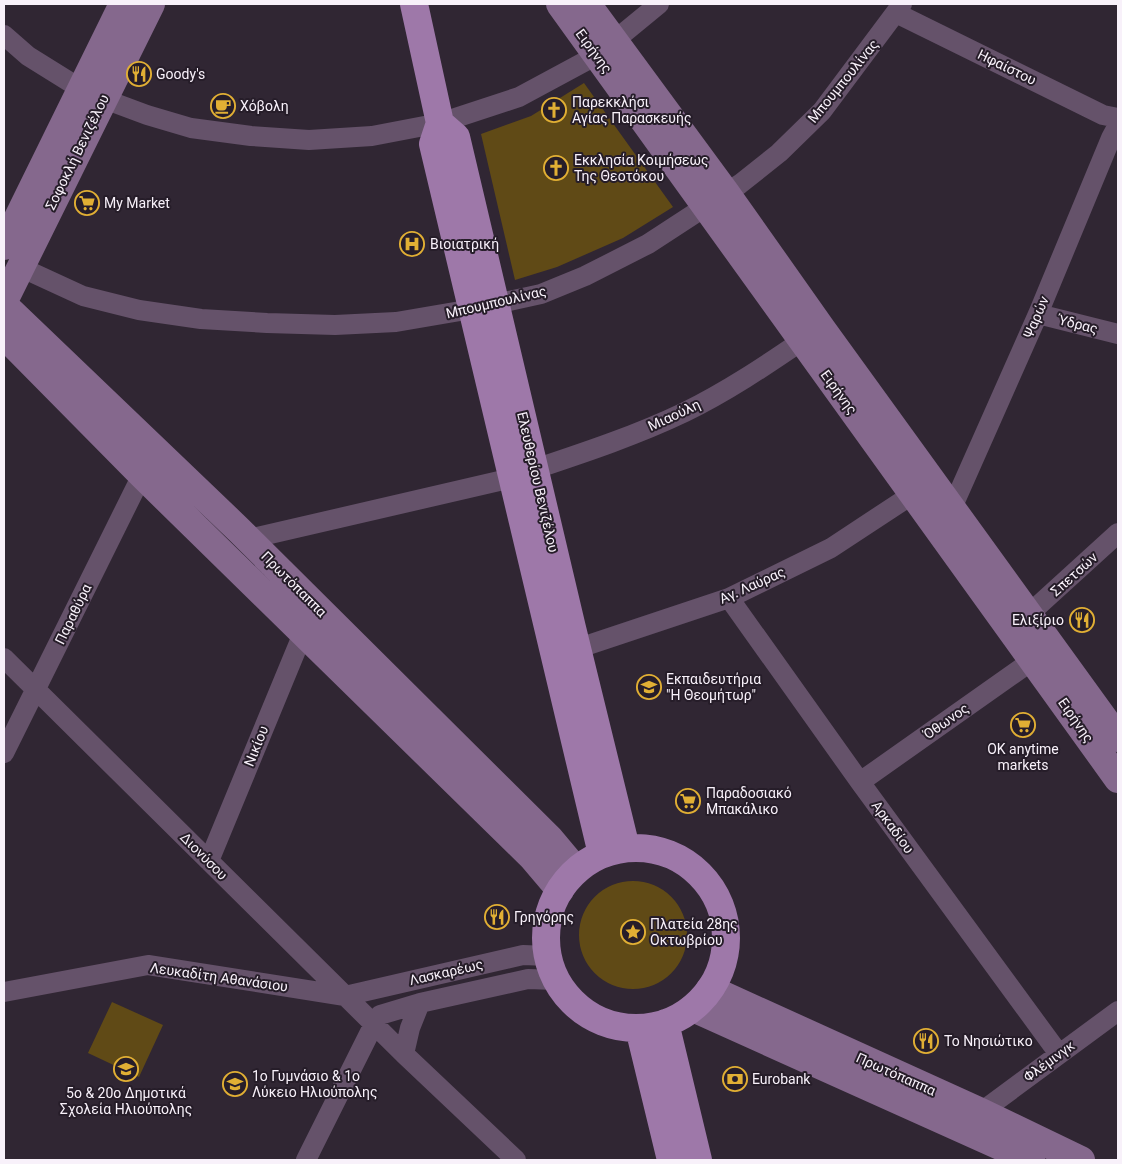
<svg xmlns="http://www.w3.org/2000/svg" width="1122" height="1164" font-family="Roboto,sans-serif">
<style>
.green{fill:#604a16}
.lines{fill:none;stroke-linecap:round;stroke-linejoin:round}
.street{stroke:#65526a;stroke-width:20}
.secondary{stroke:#85688d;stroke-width:28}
.primary{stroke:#9e78a9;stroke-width:28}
.labels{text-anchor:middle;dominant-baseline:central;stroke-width:4;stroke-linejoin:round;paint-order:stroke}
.street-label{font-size:14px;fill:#f8f1fa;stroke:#261d29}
.poi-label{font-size:14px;fill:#f8f1fa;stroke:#261d29;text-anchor:start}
</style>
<rect width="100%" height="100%" fill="#302633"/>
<!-- green -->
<path class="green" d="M584,83L673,207L623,238L557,267L515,280L481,134L531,116Z
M579 935a54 54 0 1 1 108 0a54 54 0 1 1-108 0Z
M112,1002L163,1025L139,1077L88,1053Z"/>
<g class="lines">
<!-- street -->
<path class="street" d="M896,13L1103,115L1118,118
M4,35L28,56L81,89
M614,41L659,4
M104,99L147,115L191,128L251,136L309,140L372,136L440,123L519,97L597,55
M20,267L83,296L139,310L201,319L267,323L335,325L396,322L472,309L541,294L585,276L648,244L740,184L779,153L822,111L902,4
M1038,314L1118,334
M535,469C586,452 637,435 685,412C726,392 765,366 803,340
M952,508L1038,314L1111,138L1118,125
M249,539L512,478
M729,598L860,782L1059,1054
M1029,614L1118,533
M564,653L729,598L831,548L913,494
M4,658L404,1054L516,1160
M4,753L142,475
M860,782L1033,660
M209,861L304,631
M4,992L148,965L345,996L523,955L548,956
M404,1054L410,1028L420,1003
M981,1112L1118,1011
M306,1160L374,1024L380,1015L420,1003L528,979L556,980"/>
<!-- secondary -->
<path class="secondary" d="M560,4L1118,779
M587,4L726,193L822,329L1118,738
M4,246L123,4
M4,301L151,4
M4,305L239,530L550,839L576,870
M4,335L142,475L532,857L560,890
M710,989L981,1112L1081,1160
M693,1008L1031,1160"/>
<!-- primary -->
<path class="primary" d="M414,4L440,123L433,144L602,854
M440,123L456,137L572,628L626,848
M546 938a90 90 0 1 1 180 0a90 90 0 1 1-180 0Z
M665,1023L698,1160
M639,1028L671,1160"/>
</g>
<!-- icons -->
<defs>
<symbol id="restaurant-ring" viewBox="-11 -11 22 22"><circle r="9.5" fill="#261d29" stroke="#e1af34" stroke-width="1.5"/><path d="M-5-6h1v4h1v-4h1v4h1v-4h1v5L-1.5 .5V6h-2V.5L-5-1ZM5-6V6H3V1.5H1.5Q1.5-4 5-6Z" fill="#e1af34"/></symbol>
<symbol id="cafe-ring" viewBox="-11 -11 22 22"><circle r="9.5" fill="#261d29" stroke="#e1af34" stroke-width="1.5"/><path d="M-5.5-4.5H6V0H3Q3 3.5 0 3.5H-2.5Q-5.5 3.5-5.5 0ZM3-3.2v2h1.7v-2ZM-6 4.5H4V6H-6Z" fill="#e1af34"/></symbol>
<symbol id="church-ring" viewBox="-11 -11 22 22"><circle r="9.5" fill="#261d29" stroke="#e1af34" stroke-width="1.5"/><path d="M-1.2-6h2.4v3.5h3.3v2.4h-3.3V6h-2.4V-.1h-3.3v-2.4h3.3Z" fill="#e1af34"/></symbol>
<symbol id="supermarket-ring" viewBox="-11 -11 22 22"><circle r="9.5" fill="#261d29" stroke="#e1af34" stroke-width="1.5"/><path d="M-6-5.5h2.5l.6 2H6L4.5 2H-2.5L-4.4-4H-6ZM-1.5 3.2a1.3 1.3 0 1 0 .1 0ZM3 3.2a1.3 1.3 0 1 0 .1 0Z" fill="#e1af34"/></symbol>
<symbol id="hospital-ring" viewBox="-11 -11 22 22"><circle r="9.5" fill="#261d29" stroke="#e1af34" stroke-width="1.5"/><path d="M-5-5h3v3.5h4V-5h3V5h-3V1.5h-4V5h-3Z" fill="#e1af34"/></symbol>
<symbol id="school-ring" viewBox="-11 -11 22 22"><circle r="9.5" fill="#261d29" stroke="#e1af34" stroke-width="1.5"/><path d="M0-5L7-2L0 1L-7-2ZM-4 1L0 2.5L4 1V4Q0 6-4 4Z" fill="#e1af34"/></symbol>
<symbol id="sight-ring" viewBox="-11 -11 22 22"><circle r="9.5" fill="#261d29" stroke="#e1af34" stroke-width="1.5"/><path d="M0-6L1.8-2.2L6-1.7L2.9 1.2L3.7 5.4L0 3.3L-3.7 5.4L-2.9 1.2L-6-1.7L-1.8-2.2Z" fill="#e1af34"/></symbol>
<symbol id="bank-ring" viewBox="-11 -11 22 22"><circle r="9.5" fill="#261d29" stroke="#e1af34" stroke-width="1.5"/><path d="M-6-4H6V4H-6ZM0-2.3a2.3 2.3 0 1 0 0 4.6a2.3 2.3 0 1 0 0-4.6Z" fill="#e1af34"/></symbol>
</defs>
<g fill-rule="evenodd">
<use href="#restaurant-ring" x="125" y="60" width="28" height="28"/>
<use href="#cafe-ring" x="209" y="92" width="28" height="28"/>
<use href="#church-ring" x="540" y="96" width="28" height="28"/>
<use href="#church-ring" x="542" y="154" width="28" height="28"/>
<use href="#supermarket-ring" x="73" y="189" width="28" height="28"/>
<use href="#hospital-ring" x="398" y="230" width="28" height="28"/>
<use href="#restaurant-ring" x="1068" y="606" width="28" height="28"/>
<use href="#school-ring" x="635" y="673" width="28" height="28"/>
<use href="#supermarket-ring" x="1009" y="711" width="28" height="28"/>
<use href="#supermarket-ring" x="674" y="787" width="28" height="28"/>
<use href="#restaurant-ring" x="483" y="903" width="28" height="28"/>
<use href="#sight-ring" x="619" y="918" width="28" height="28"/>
<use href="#restaurant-ring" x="912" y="1027" width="28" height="28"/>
<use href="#school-ring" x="112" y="1055" width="28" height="28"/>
<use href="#bank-ring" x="721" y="1065" width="28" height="28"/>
<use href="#school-ring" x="221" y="1070" width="28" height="28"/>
</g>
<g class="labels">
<!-- street labels -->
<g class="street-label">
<text transform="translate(594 51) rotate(54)">Ειρήνης</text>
<text transform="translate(1007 67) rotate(26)">Ηφαίστου</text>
<text transform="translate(843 81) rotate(-51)">Μπουμπουλίνας</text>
<text transform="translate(77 152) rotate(-64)">Σοφοκλή Βενιζέλου</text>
<text transform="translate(496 302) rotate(-13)">Μπουμπουλίνας</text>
<text transform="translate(1036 317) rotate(-67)">Ψαρών</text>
<text transform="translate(1078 324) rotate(14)">Ύδρας</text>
<text transform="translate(839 392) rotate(54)">Ειρήνης</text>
<text transform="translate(674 415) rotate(-25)">Μιαούλη</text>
<text transform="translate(538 482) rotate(77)">Ελευθερίου Βενιζέλου</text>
<text transform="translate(1074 574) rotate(-42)">Σπετσών</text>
<text transform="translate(294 584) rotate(45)">Πρωτόπαππα</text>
<text transform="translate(752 585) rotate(-24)">Αγ. Λαύρας</text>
<text transform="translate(73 614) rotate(-64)">Παραθύρα</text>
<text transform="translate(1076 720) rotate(55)">Ειρήνης</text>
<text transform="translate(946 721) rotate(-35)">Όθωνος</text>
<text transform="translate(256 746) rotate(-68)">Νικίου</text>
<text transform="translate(893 827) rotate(54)">Αρκαδίου</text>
<text transform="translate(204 856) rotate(45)">Διονύσου</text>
<text transform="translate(446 972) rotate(-13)">Λασκαρέως</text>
<text transform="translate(219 977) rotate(8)">Λευκαδίτη Αθανάσιου</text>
<text transform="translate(1049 1061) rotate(-36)">Φλέμινγκ</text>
<text transform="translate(896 1074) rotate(24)">Πρωτόπαππα</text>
</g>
<!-- poi labels -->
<g class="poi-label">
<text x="156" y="74">Goody's</text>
<text x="572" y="102">Παρεκκλήσι<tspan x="572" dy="16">Αγίας Παρασκευής</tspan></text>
<text x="240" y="106">Χόβολη</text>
<text x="574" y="160">Εκκλησία Κοιμήσεως<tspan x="574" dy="16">Της Θεοτόκου</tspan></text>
<text x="104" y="203">My Market</text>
<text x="430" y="244">Βιοιατρική</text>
<text x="1064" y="620" text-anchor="end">Ελιξίριο</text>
<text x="666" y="679">Εκπαιδευτήρια<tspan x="666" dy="16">"Η Θεομήτωρ"</tspan></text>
<text x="1023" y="749" text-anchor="middle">OK anytime<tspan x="1023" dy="16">markets</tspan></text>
<text x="706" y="793">Παραδοσιακό<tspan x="706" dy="16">Μπακάλικο</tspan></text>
<text x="514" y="917">Γρηγόρης</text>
<text x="650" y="924">Πλατεία 28ης<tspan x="650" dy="16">Οκτωβρίου</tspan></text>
<text x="944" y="1041">Το Νησιώτικο</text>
<text x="252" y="1076">1ο Γυμνάσιο &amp; 1ο<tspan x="252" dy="16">Λύκειο Ηλιούπολης</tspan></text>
<text x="752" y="1079">Eurobank</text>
<text x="126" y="1093" text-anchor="middle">5ο &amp; 20ο Δημοτικά<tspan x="126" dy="16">Σχολεία Ηλιούπολης</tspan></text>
</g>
</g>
<!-- border -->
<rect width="1122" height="1164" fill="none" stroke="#f8f1fa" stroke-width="10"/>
</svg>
